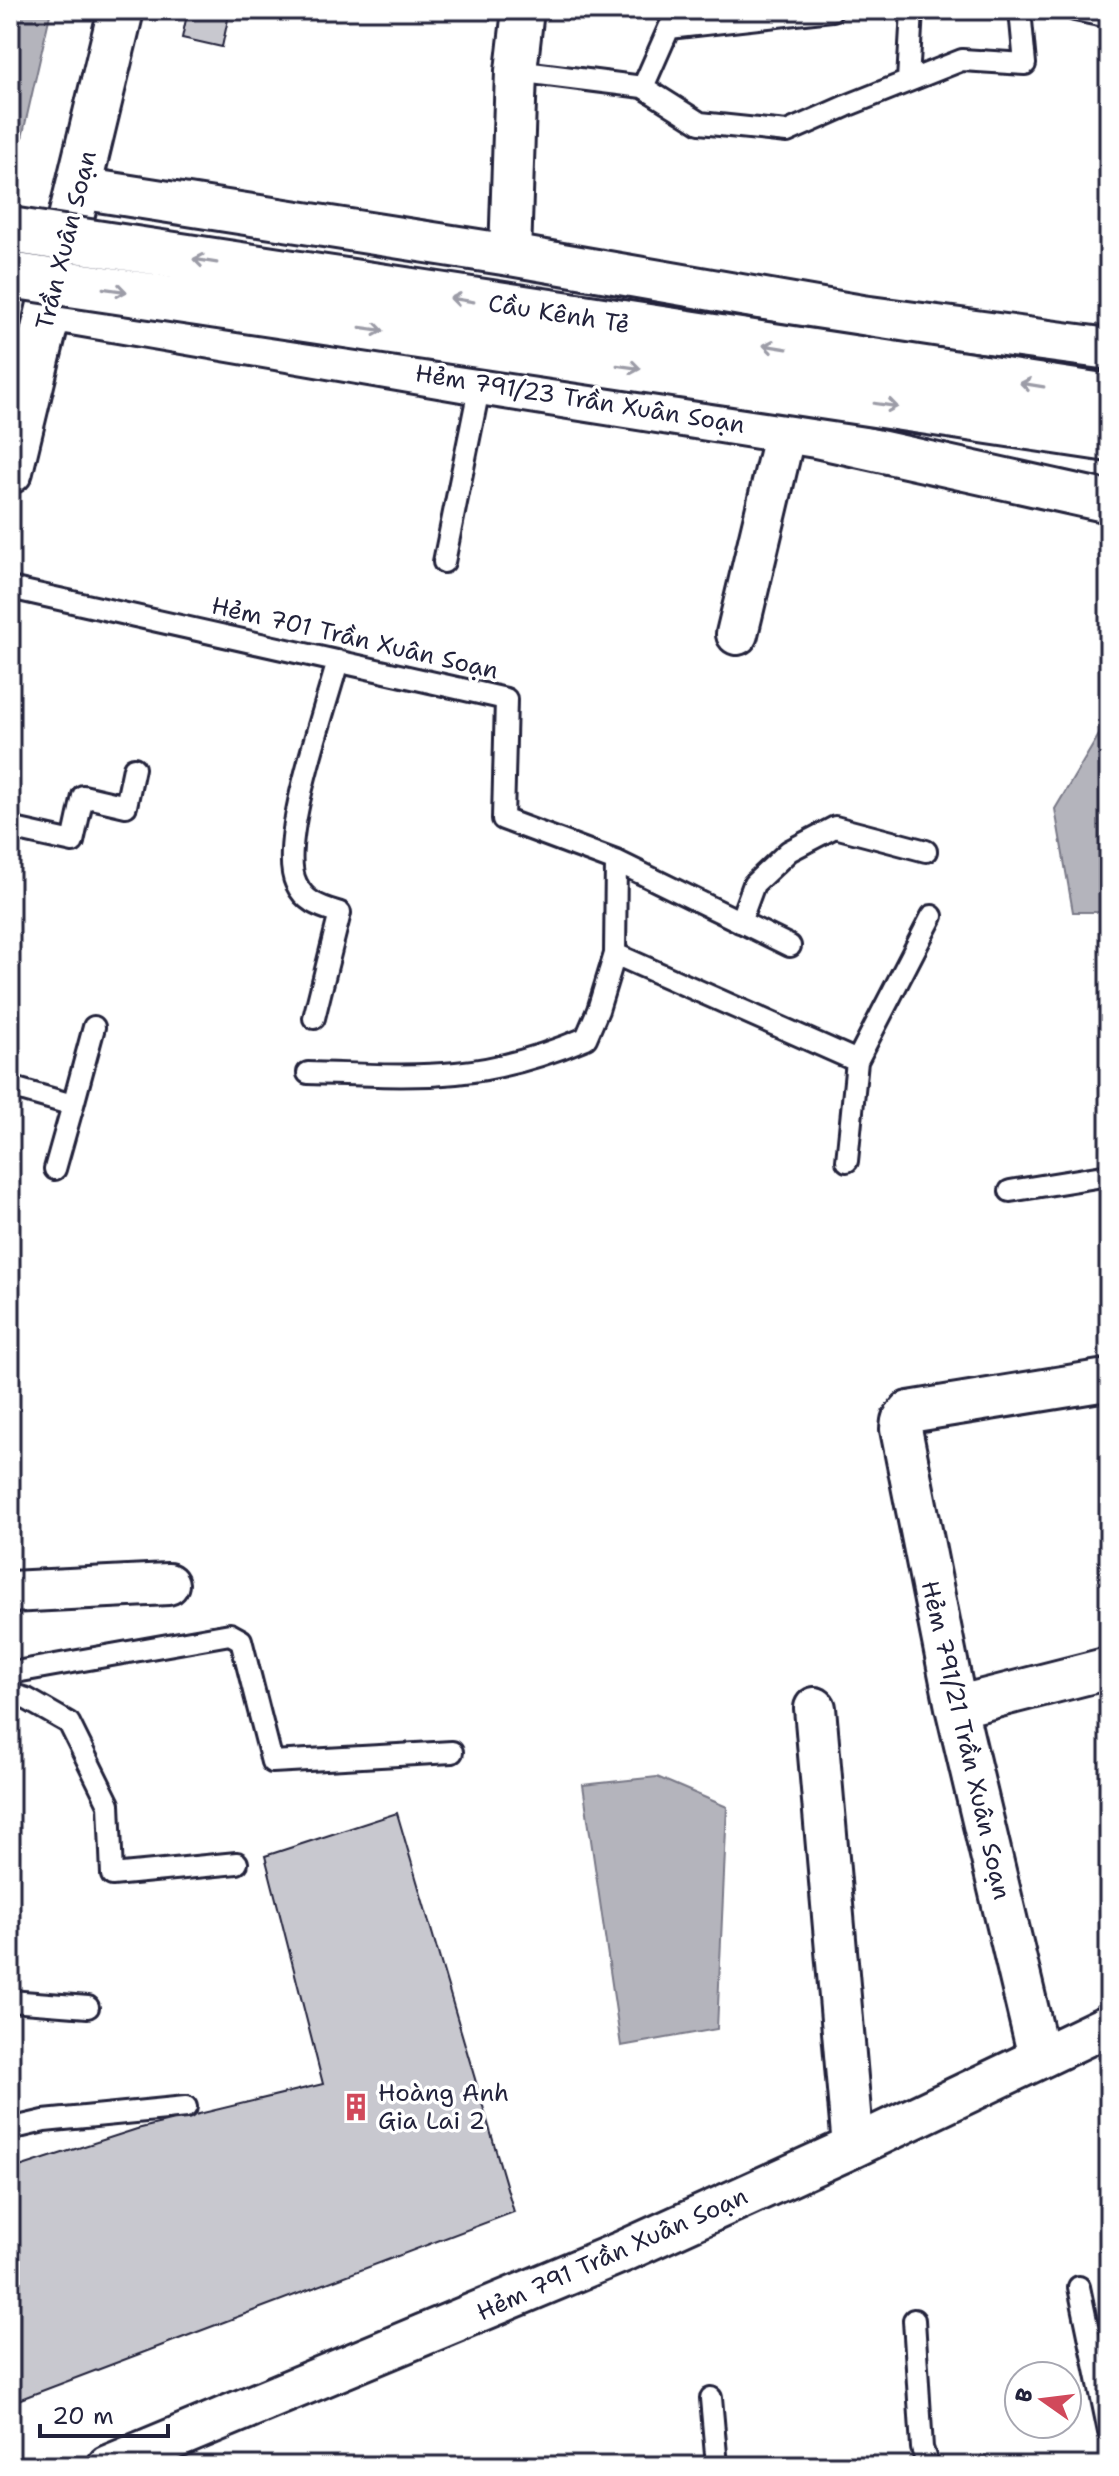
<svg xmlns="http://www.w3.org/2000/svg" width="1119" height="2476" font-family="'Shantell Sans',sans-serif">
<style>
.water{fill:#b4b4bc;stroke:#7a7a88;stroke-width:2}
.building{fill:#c8c8cf;stroke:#22223b;stroke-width:2}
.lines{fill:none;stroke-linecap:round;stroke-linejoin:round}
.lane-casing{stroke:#22223b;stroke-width:26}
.street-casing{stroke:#22223b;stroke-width:46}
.secondary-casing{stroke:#22223b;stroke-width:50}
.lane{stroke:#fff;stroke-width:20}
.street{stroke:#fff;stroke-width:40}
.secondary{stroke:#fff;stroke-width:44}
.primary-bridge-casing{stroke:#22223b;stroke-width:50;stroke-linecap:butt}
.primary-bridge{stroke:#fff;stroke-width:44}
.oneway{stroke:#9c9ca7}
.labels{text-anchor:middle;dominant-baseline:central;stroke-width:7;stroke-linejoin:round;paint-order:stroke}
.street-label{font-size:24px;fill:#22223b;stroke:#fff}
.poi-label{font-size:24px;fill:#22223b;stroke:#fff;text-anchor:start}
</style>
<rect width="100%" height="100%" fill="#fff"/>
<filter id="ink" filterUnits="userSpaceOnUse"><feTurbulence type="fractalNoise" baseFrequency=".0125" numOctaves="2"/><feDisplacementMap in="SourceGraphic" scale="16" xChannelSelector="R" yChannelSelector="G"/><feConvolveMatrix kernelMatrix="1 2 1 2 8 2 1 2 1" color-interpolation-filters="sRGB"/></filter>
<g filter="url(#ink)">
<!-- water -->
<path class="water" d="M10,10H51L10,191Z
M1109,718V912H1073L1055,809Z
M657,1777L727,1807L717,2029L621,2046L583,1785Z"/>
<!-- building -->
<path class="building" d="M188,10H230L222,47L182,38Z
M397,1813L514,2212L10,2403V2170L137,2129L323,2084L265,1856Z"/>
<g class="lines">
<defs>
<path id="lane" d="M1075,10L1109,17
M516,71L643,87L700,123L787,132L846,106L962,60L1025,64L1020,10
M908,81L912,10
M643,87L669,28L832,10
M444,562L480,384
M10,588L506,699L503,819L616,861L790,946
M10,828L73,842L83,796L126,806L134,768
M740,922L754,884L789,851L835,827L926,851
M615,954L857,1061
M314,1018L340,913C321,907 305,903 296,883C277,844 326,707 338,661
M308,1073C357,1074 407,1078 456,1073C500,1069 546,1055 586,1038L598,1010L615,954L616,861
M10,1087L73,1105L94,1027
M847,1161L857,1061L932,916
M55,1169L73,1105
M1010,1191L1109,1175
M10,1673L230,1634L241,1640L272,1762L452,1752
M10,1694L27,1699L69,1723L109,1804L112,1875L237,1863
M10,2001L88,2007
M10,2129L44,2121L186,2107
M1079,2287L1109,2432
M914,2320L922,2448L928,2466
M711,2398L717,2466"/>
<path id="street" d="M79,188L510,255L862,316L1109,349
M510,255L516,71L523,10
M49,310L480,384L816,437L1109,502
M737,634L785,432
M10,1592L168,1584
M956,1707L1109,1668
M815,1708L853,2147
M1039,2057L956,1707L901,1429L902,1421L909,1412L1100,1381
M108,2466L624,2251L853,2147L1109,2025"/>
<path id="secondary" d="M10,471L121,10"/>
</defs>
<!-- lane casing -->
<use href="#lane" class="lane-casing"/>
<!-- street casing -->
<use href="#street" class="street-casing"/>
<!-- secondary casing -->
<use href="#secondary" class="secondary-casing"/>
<!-- lane -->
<use href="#lane" class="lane"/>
<!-- street -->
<use href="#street" class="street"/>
<!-- secondary -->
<use href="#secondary" class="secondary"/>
<defs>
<path id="primary-bridge" d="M10,230L1109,397
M10,275L1109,439"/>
</defs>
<!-- primary-bridge casing -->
<use href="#primary-bridge" class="primary-bridge-casing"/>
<!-- primary-bridge -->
<use href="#primary-bridge" class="primary-bridge"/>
</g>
<!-- one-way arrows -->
<defs><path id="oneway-shaft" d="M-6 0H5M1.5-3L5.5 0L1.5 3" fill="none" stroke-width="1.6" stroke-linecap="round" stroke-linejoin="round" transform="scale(2)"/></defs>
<g class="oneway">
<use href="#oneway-shaft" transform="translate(205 261) rotate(-171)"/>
<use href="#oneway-shaft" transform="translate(115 290) rotate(8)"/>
<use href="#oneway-shaft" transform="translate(462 300) rotate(-171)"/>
<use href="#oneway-shaft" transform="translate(372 329) rotate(8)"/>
<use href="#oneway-shaft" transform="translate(775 347) rotate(-171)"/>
<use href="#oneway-shaft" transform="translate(629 367) rotate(8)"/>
<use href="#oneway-shaft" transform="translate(1032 385) rotate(-171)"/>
<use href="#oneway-shaft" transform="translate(886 405) rotate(8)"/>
</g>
</g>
<!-- icons -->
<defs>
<symbol id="building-bare" viewBox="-9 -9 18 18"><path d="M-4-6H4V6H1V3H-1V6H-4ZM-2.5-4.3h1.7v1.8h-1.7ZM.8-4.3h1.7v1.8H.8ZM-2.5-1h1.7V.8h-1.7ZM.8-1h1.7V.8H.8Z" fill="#d1495b" stroke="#fff" stroke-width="2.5" paint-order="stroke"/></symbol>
</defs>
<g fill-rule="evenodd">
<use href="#building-bare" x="336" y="2087" width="40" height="40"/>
</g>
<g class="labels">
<!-- street labels -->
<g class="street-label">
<text transform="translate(66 240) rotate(-76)">Trần Xuân Soạn</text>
<text transform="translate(559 314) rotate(9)">Cầu Kênh Tẻ</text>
<text transform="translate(580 399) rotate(9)">Hẻm 791/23 Trần Xuân Soạn</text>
<text transform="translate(355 638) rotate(13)">Hẻm 701 Trần Xuân Soạn</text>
<text transform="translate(966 1740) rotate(77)">Hẻm 791/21 Trần Xuân Soạn</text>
<text transform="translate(612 2254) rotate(-24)">Hẻm 791 Trần Xuân Soạn</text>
</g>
<!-- poi labels -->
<g class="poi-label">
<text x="378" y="2093">Hoàng Anh<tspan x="378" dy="28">Gia Lai 2</tspan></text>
</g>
</g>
<!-- margin -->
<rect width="1119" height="2476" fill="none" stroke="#fff" stroke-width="40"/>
<rect x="20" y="20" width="1079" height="2436" fill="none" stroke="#22223b" stroke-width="3" filter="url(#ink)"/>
<!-- north arrow -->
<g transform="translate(1043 2400) rotate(284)"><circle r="38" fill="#ffffff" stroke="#a7a7b1" stroke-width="2"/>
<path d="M0-6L14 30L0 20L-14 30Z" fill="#d1495b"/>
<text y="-12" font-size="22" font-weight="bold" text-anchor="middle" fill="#22223b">B</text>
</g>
<!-- scale -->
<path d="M40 2424v12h128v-12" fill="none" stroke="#22223b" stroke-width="4"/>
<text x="52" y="2424" font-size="24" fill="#22223b" stroke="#ffffff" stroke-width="6" paint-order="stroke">20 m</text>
</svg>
